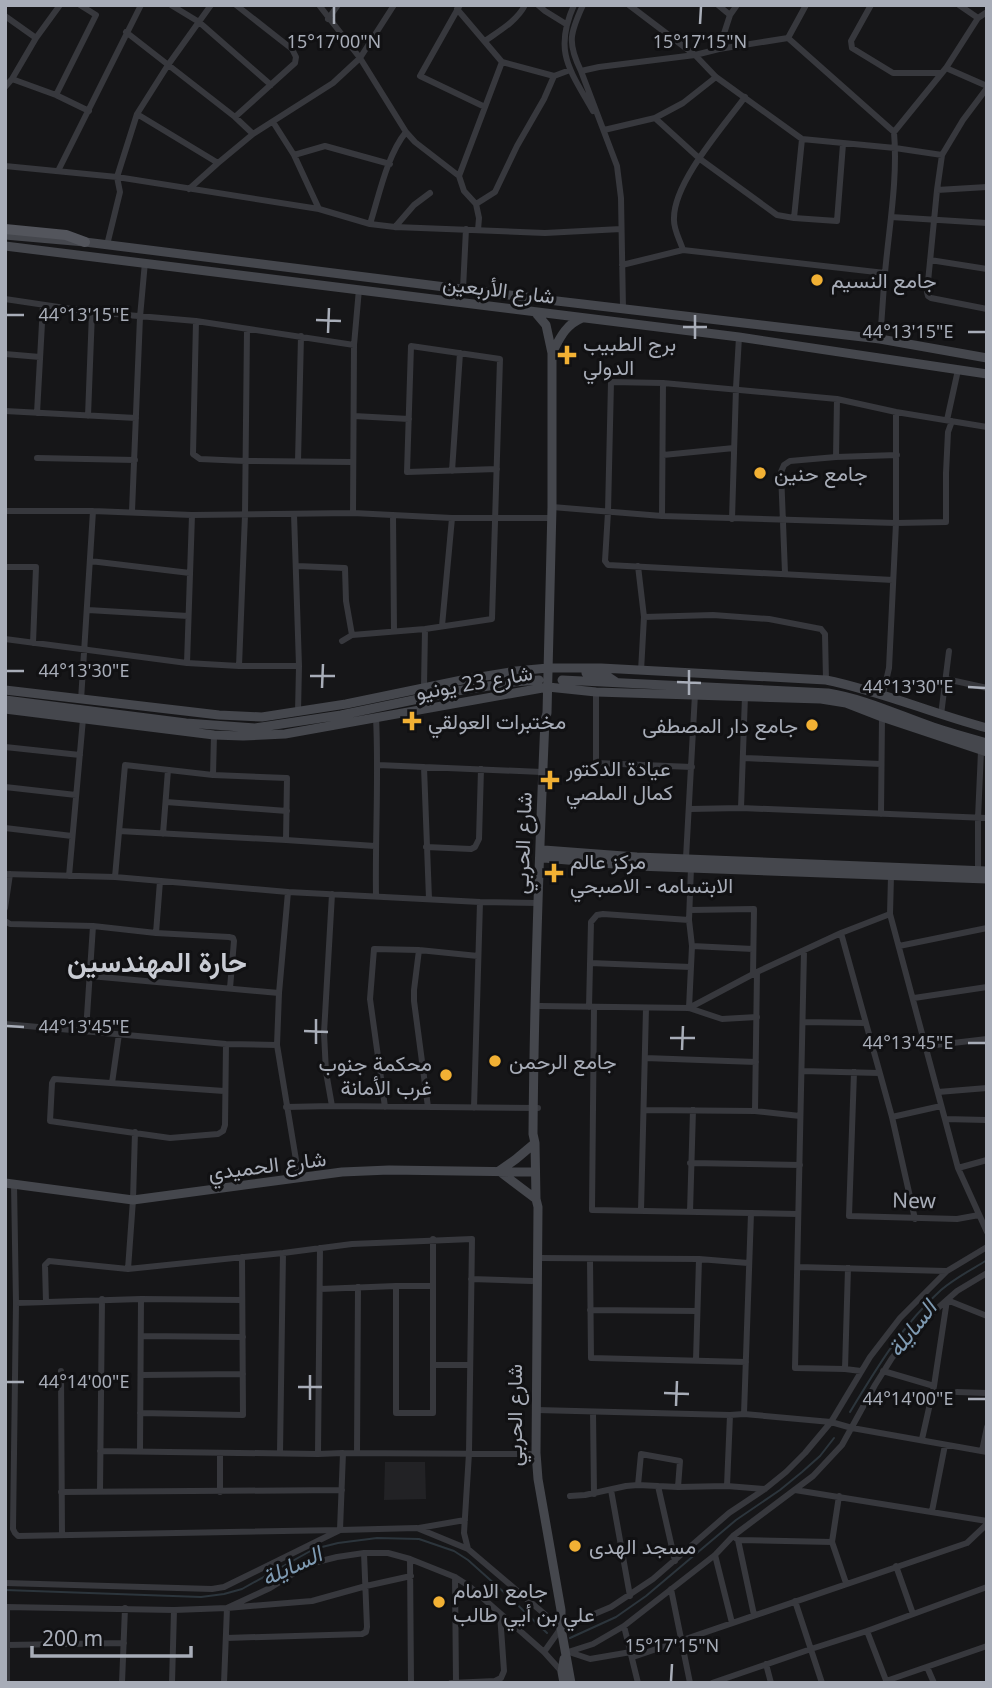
<svg xmlns="http://www.w3.org/2000/svg" width="992" height="1688" font-family="'Noto Sans',Vazirmatn,sans-serif">
<style>
.built{fill:#222225}
.lines{fill:none;stroke-linecap:round;stroke-linejoin:round}
.stream{stroke:#2c353c;stroke-width:2}
.street{stroke:#37383d;stroke-width:6}
.secondary{stroke:#45474d;stroke-width:9}
.primary{stroke:#53555c;stroke-width:10}
.ticks{fill:none;stroke:#a8adb8;stroke-width:2.5}
.poi-dot{fill:#f2b134;stroke:#111113;stroke-width:2.5}
.labels{text-anchor:middle;dominant-baseline:central;stroke-width:6;stroke-linejoin:round;paint-order:stroke}
.poi-label{font-size:21px;fill:#a8adb8;stroke:#111113;text-anchor:start}
.street-label{font-size:21px;fill:#a8adb8;stroke:#111113}
.water-label{font-size:23px;font-style:italic;fill:#7f9bb3;stroke:#111113}
.district-label{font-size:28px;font-weight:bold;fill:#c9ccd4;stroke:#111113}
.ticks-label{font-size:18px;text-anchor:middle;fill:#a8adb8;stroke:#111113;stroke-width:6;stroke-linejoin:round;paint-order:stroke}
</style>
<rect width="100%" height="100%" fill="#161618"/>
<!-- built -->
<path class="built" d="M385,1462H425L426,1499L384,1500Z"/>
<g class="lines">
<!-- stream -->
<path class="stream" d="M850,1412C876,1369 903,1324 941,1290C955,1278 971,1270 987,1260
M5,1590L201,1597L224,1594L242,1589L314,1549L338,1543L377,1538L419,1539L454,1551L468,1560L507,1595L547,1633
M570,1638L616,1617L646,1596L736,1520L780,1490L802,1472L820,1456L834,1438"/>
<!-- street -->
<path class="street" d="M171,5L199,22L271,85
M319,5L360,58L406,132L415,142L459,176L464,191L476,204L479,218L478,230
M460,5L420,76L485,107
M538,5L545,11L566,24
M574,5C553,52 570,70 593,111
M583,5C570,33 567,43 581,71L617,166L621,198L623,308
M629,5L695,55L716,77L802,139L895,148L942,155
M718,5L730,15
M871,5L851,41L852,48L893,73H940
M959,5L978,18
M457,9L502,62L459,176
M5,16L36,38
M328,19L338,5
M126,32L235,117L253,134
M788,38L806,5
M485,41C499,31 517,21 525,5
M719,49L730,15L737,5
M502,62L554,76
M946,68L987,86
M581,71L599,67L695,55L719,49L788,38L894,132
M12,79L56,95L89,111
M5,87L12,79L36,38L60,5
M987,88L963,120L942,155L937,190L927,292L928,296L931,298L987,309
M56,95L96,15L80,5
M137,114L218,163
M235,117L295,63L296,57L292,49L236,5
M655,118L700,159L777,215L794,218L837,221L843,144
M273,122L294,155L319,209
M604,130L655,118L683,103L716,77
M294,155L325,146L390,164
M5,166L117,177L319,209L370,224L395,227L545,233L621,229
M58,171L141,5
M189,189L218,163L253,134L333,83L360,58L394,5
M937,190L987,187
M476,204L495,192L517,146L544,99L554,76L570,70
M891,217L987,223
M794,218L802,139
M370,224C379,196 387,155 406,132
M395,227L414,205L430,193
M107,245L120,192L117,177L137,114L168,65L211,5
M683,250C680,240 673,229 674,218C674,182 723,127 745,97
M930,260L987,269
M622,265L683,250L885,273
M463,289L466,229
M5,299L92,312L196,321L354,345
M196,321L193,454L200,459L245,461L352,462
M880,339C882,317 883,295 885,273C889,227 898,179 894,132L946,68L978,18L987,12
M5,354L40,357
M5,411L136,418
M37,413L43,305
M88,416L92,312
M354,416L409,419
M947,420L958,370
M663,455L734,448
M836,457L837,399
M37,458L135,460
M298,461L301,336
M452,471L460,353
M552,507L662,516L896,523L946,522V473L948,432L952,421
M5,511H93L192,515L353,513L452,518H552
M132,511L140,317L145,262
M353,513L354,345L359,289
M294,514L299,666L298,712
M393,515L394,631
M662,516L663,383
M732,519L736,388L739,337
M90,561L190,573
M297,566L345,568L346,601L352,635
M638,566L644,617L641,671
M5,567H36L33,643
M785,573L781,472L784,465L790,461L836,457L897,455
M893,580L608,565L605,561L608,512L611,382L663,383L837,399L896,412L987,427
M88,610L188,616
M644,617L713,615L769,619L821,629L825,634L826,680
M442,626L452,518
M5,639L187,663L239,666H299
M342,641L352,635L425,629L492,619L500,359L411,346L407,472L497,469
M187,663L192,515
M239,666L245,515L247,329
M946,679L987,688
M424,687L425,629
M596,692V763L692,767
M883,694L889,668L896,523V412
M81,700L93,511
M941,715L949,651
M5,747L80,755
M744,758L881,764
M378,765L542,772
M424,767L429,899
M213,775L214,735
M5,787L76,795
M166,802L287,811
M741,808L745,696
M690,809L741,808L987,818
M881,814L882,717
M5,828L72,836
M119,831L286,840L375,846
M163,834L168,770
M426,847L471,849L475,847L479,839L481,769
M686,858L695,694
M978,870V818L981,751
M5,874L115,877L288,892L480,902L538,903
M69,876L83,719
M891,876L890,914L958,1168L987,1232
M115,877L125,765L213,775L287,778L286,840
M288,892L279,993L277,1045L299,1178
M332,894L324,1033L326,1072L332,1106
M376,896C375,837 379,777 376,717
M5,908L10,874
M690,910L754,909L753,975
M5,921L10,924L93,926L156,933L229,937L233,938L234,941L230,988
M156,933L160,881
M841,933L892,1117L915,1219
M692,946L753,949
M899,946L987,928
M419,950L414,990V1001L428,1107
M804,951L795,1368L845,1369L861,1371
M590,963L691,967
M90,976L279,993
M914,998L987,987
M540,1006L689,1008L722,1019L757,1017
M589,1007L591,922L597,915L603,914L689,920
M594,1007L592,1210L798,1214
M689,1008L757,972L841,933L890,914
M689,1008L692,946L689,920L691,868
M803,1022L866,1023
M5,1024L226,1044L277,1045
M86,1031L93,926
M927,1046L987,1039
M645,1058L756,1062
M802,1071L879,1073
M854,1072L849,1216L957,1219L979,1215
M112,1083L119,1034
M224,1091L54,1079L52,1083L50,1121L170,1138L218,1134L223,1131L225,1125L226,1044
M938,1092L987,1088
M286,1107L332,1106L538,1108
M385,1107L370,999L374,949L419,950L478,956
M474,1108L480,902
M644,1110L755,1111L800,1116
M755,1111L757,972
M892,1117L941,1106
M945,1119L986,1120
M690,1163L800,1165
M958,1168L987,1160
M14,1184L16,1303L13,1529L15,1533L18,1536L340,1530L343,1453
M641,1211L646,1008
M690,1212L693,1110
M538,1258L699,1259L748,1263
M590,1259L591,1358L746,1362
M798,1267L946,1271
M128,1269L133,1200L135,1132
M471,1279L532,1281
M396,1286V1413H433V1239
M320,1289L396,1286H433
M46,1302L45,1265L49,1261L128,1269L283,1253L352,1244L472,1239L469,1453L464,1533L468,1549
M16,1303L141,1299L242,1300
M590,1310L697,1311
M141,1336L243,1337
M696,1360L699,1259
M433,1365H470
M845,1369L848,1268
M61,1371L62,1535
M883,1371L934,1386
M141,1375L243,1374
M957,1392L987,1393
M537,1410L730,1415L744,1414L831,1422L852,1428L987,1452
M593,1412L594,1494
M140,1413L243,1415L242,1257
M744,1414L751,1213
M922,1439L934,1386L947,1300L987,1316
M100,1451L318,1454L343,1453L531,1454
M140,1451L141,1299
M982,1451L987,1427
M280,1453L283,1253
M357,1453L358,1287
M318,1454L320,1248
M638,1485L641,1454L680,1461L678,1487
M658,1486L675,1561
M727,1486L730,1415
M611,1490L630,1596
M795,1490L987,1521
M100,1491L102,1299
M61,1492L342,1490
M220,1492V1453
M570,1496L585,1495L626,1486L638,1485L678,1487L727,1486L765,1489
M839,1496L832,1542L846,1583
M932,1511L945,1445
M419,1528L465,1520
M733,1536L738,1540L832,1542
M738,1540L754,1615
M715,1555L732,1623
M410,1559L411,1683
M896,1566L913,1614
M455,1577L456,1683
M5,1583L212,1589L224,1587L340,1530L417,1528L468,1549L561,1628
M671,1589L690,1683
M795,1601L822,1683
M5,1607L174,1610L227,1608L270,1588L309,1564L337,1557L364,1553H388L410,1559L455,1577L469,1586L544,1652L562,1672
M7,1607V1683
M624,1626L638,1683
M867,1631L887,1683
M226,1638L362,1634L366,1632L367,1627L364,1553
M7,1645L124,1643
M544,1652L561,1628L611,1607L653,1579L729,1513L765,1489L786,1472L805,1453L831,1422L870,1357L900,1318L947,1271L987,1247
M565,1653L593,1644L624,1626L715,1555L733,1536L813,1476L842,1445L875,1385L892,1358L912,1333L931,1314L957,1291L987,1273
M572,1653L590,1659L631,1652
M633,1657L967,1543L987,1524
M766,1664L771,1683
M927,1667L934,1683
M886,1681L987,1646
M122,1683L125,1608
M172,1683L174,1610
M224,1683L227,1608L312,1601L366,1586L411,1576
M451,1683L495,1681L501,1678L504,1671L500,1614
M712,1683L811,1649L867,1631L987,1587"/>
<!-- secondary -->
<path class="secondary" d="M5,235L85,242L557,301L880,339L987,358
M5,246L739,337L987,374
M535,312L546,325L552,353V507L547,713L545,720C539,858 534,996 533,1134L535,1143L536,1199L538,1207L536,1453L538,1479L561,1610V1628L571,1683
M552,353C560,338 565,325 582,318
M586,673L607,676L616,682
M562,680L828,693C865,699 898,715 933,727C951,733 969,738 987,743
M5,690L219,715L262,717L346,704L462,680L516,671L548,668H601L826,680C881,691 933,714 987,728
M5,700L186,723L255,728L341,715L457,691L514,682L539,680
M5,709L214,735L243,736L285,734L548,687L596,692L821,699L846,703L882,717L987,752
M544,850L637,857L987,871
M544,858L637,866L987,879
M535,1143L516,1159L499,1171L536,1199
M5,1183L133,1200L342,1172L389,1170L535,1172
M564,1683L562,1672L564,1659"/>
<!-- primary -->
<path class="primary" d="M5,229L66,235L85,242"/>
</g>
<!-- ticks -->
<path class="ticks" d="M334,24V7M700,24L701,7M7,315H24M316,320L341,321M683,327H707M968,332H985M328,333L329,308M695,339V315M7,671H24M310,676H335M677,682L701,683M968,687L985,688M322,688L323,664M689,695V670M7,1026L24,1027M304,1031L328,1032M670,1038H695M968,1043H985M316,1044V1019M682,1050L683,1026M7,1382H24M298,1387H322M664,1393L689,1394M968,1399H985M310,1400V1375M676,1406L677,1381M671,1681L672,1664"/>
<!-- markers -->
<g class="poi-dot">
<circle cx="817" cy="280" r="7"/>
<path d="M563.5 344.5h7v7h7v7h-7v7h-7v-7h-7v-7h7z"/>
<circle cx="760" cy="473" r="7"/>
<path d="M408.5 710.5h7v7h7v7h-7v7h-7v-7h-7v-7h7z"/>
<circle cx="812" cy="725" r="7"/>
<path d="M546.5 769.5h7v7h7v7h-7v7h-7v-7h-7v-7h7z"/>
<path d="M550.5 862.5h7v7h7v7h-7v7h-7v-7h-7v-7h7z"/>
<circle cx="495" cy="1061" r="7"/>
<circle cx="446" cy="1075" r="7"/>
<circle cx="575" cy="1546" r="7"/>
<circle cx="439" cy="1602" r="7"/>
</g>
<g class="labels">
<!-- poi labels -->
<g class="poi-label">
<text x="831" y="280">جامع النسيم</text>
<text x="583" y="343">برج الطبيب<tspan x="583" dy="24">الدولي</tspan></text>
<text x="774" y="473">جامع حنين</text>
<text x="428" y="721">مختبرات العولقي</text>
<text x="798" y="725" text-anchor="end">جامع دار المصطفى</text>
<text x="566" y="768">عيادة الدكتور<tspan x="566" dy="24">كمال الملصي</tspan></text>
<text x="570" y="861">مركز عالم<tspan x="570" dy="24">الابتسامه - الاصبحي</tspan></text>
<text x="509" y="1061">جامع الرحمن</text>
<text x="432" y="1063" text-anchor="end">محكمة جنوب<tspan x="432" dy="24">غرب الأمانة</tspan></text>
<text x="589" y="1546">مسجد الهدى</text>
<text x="453" y="1590">جامع الامام<tspan x="453" dy="24">علي بن أيي طالب</tspan></text>
</g>
<!-- street labels -->
<g class="street-label">
<text transform="translate(499 289) rotate(7)">شارع الأربعين</text>
<text transform="translate(474 682) rotate(-10)">شارع 23 يونيو</text>
<text transform="translate(522 843) rotate(-88)">شارع الحربي</text>
<text transform="translate(267 1165) rotate(-7)">شارع الحميدي</text>
<text transform="translate(914 1200) rotate(1)">New</text>
<text transform="translate(514 1415) rotate(-90)">شارع الحربي</text>
</g>
<!-- water labels -->
<g class="water-label">
<text transform="translate(911 1328) rotate(-52)">السايلة</text>
<text transform="translate(291 1565) rotate(-25)">السايلة</text>
</g>
<!-- district labels -->
<g class="district-label">
<text x="157" y="961">حارة المهندسين</text>
</g>
</g>
<g class="ticks-label">
<text x="334" y="48">15°17'00"N</text>
<text x="700" y="48">15°17'15"N</text>
<text x="84" y="321">44°13'15"E</text>
<text x="908" y="338">44°13'15"E</text>
<text x="84" y="677">44°13'30"E</text>
<text x="908" y="693">44°13'30"E</text>
<text x="84" y="1033">44°13'45"E</text>
<text x="908" y="1049">44°13'45"E</text>
<text x="84" y="1388">44°14'00"E</text>
<text x="908" y="1405">44°14'00"E</text>
<text x="672" y="1652">15°17'15"N</text>
</g>
<!-- border -->
<rect width="992" height="1688" fill="none" stroke="#a8adb8" stroke-width="14"/>
<!-- scale -->
<path d="M32 1646v10h159v-10" fill="none" stroke="#a8adb8" stroke-width="3.5"/>
<text x="42" y="1646" font-size="21" fill="#a8adb8" stroke="#111113" stroke-width="5" paint-order="stroke">200 m</text>
</svg>
